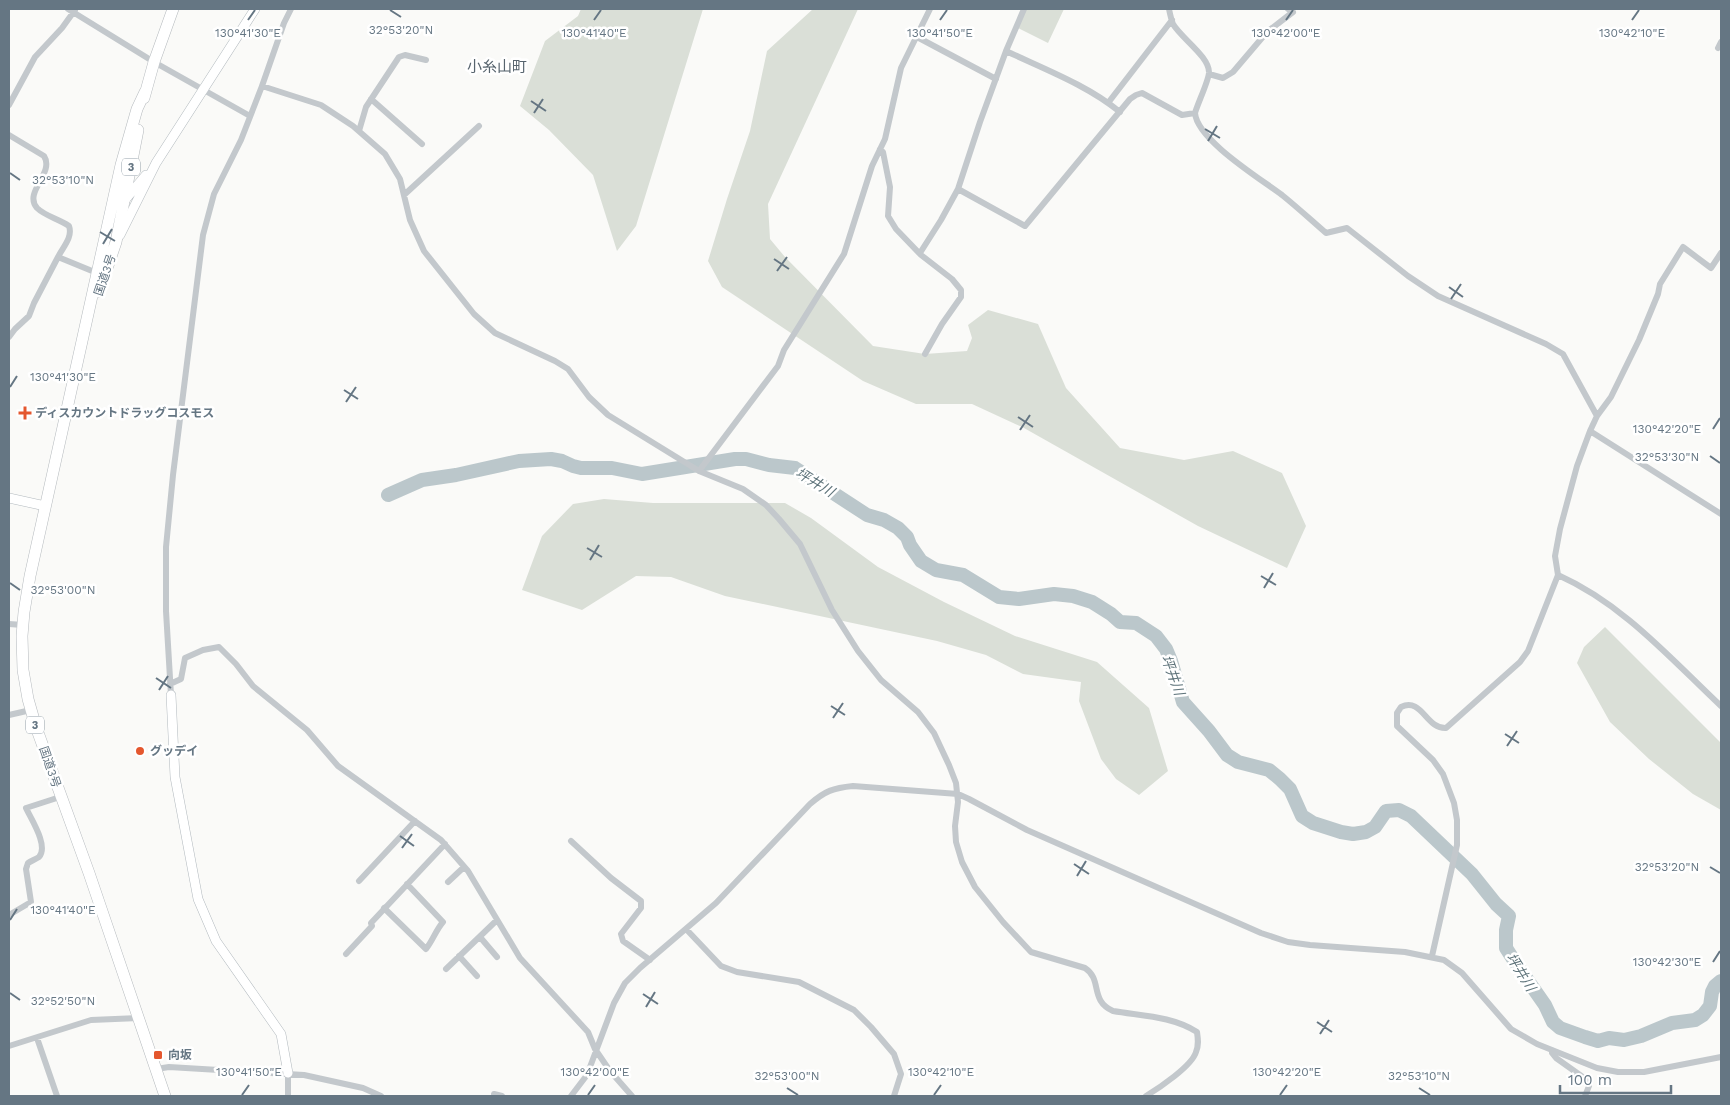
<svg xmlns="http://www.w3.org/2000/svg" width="1730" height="1105" font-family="'Work Sans','Noto Sans JP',sans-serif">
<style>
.green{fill:#dadfd7}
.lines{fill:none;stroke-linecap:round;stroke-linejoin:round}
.river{stroke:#bbc7cb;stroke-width:14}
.secondary-casing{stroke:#b3babf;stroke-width:10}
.highway-casing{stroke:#b4b9bd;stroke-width:12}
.street{stroke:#c3c8cc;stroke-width:6}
.secondary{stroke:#fff;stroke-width:9}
.highway{stroke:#fff;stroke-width:11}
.ticks{fill:none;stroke:#657683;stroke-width:2}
.poi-dot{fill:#e4572e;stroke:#fff;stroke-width:2}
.labels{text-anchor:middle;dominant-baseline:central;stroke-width:5;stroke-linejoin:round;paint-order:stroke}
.shield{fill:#fff;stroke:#939fa8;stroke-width:1}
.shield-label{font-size:11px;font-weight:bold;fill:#657683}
.street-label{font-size:12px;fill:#657683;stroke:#fff}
.poi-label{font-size:12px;font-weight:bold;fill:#657683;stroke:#fff;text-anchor:start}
.water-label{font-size:14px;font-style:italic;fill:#60757c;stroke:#fff}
.quarter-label{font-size:15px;fill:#57646e;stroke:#fff}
.ticks-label{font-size:12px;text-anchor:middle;fill:#657683;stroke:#fff;stroke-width:5;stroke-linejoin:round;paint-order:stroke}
</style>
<rect width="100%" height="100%" fill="#fafaf8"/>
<!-- green -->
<path class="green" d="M581,9H703L636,226L617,251L593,175L549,130L520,106L545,41L578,16Z
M813,9H858L768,204L770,239L785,257L873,346L925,354L967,351L972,338L968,325L988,310L1038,324L1066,388L1120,448L1184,460L1233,451L1282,473L1306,526L1287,568L1198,526L1024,428L972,404H916L863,381L722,287L708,261L727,199L750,131L767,51Z
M1024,9H1064L1048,43L1016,27Z
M604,499L653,503H785L811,518L878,567L944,602L1015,636L1097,662L1149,708L1168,771L1139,795L1116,779L1101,759L1079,701L1081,682L1023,674L986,655L937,641L725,596L671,577L636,576L582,610L522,590L542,536L573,504Z
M1605,627L1721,743V810L1693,794L1649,759L1610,722L1577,663L1584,647Z"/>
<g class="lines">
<!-- river -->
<path class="river" d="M388,495L422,480L456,475L519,461L551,459L562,461L573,466L581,468H612L642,474L735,459H746L769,465L795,468L867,515L884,520L898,528L907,537L910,545L921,561L936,570L963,575L999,597L1019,599L1054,594L1073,596L1092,602L1111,614L1120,622L1136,623L1156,636L1166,649L1171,661L1183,702L1209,731L1227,755L1238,762L1269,770L1280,779L1290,789L1302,816L1313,823L1341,832L1353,834L1366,832L1375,827L1386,811L1399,810L1411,816L1472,874L1496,904L1509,916L1506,930V948L1515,962L1545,1005L1553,1022L1560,1028L1585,1037L1598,1041L1609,1038L1624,1040L1641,1036L1672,1023L1695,1020L1703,1015L1710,1006L1712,992L1715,986L1721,981"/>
<defs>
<path id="secondary" d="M124,201L146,175
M120,235L156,163L255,9
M9,498L45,506
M171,695L175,777L198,899L216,941L281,1034L288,1073"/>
<path id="highway" d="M145,92L137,109L121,165L30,576L24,612L22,636L23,670L28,699L36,727L89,873L165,1096
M144,98L154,62L173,9
M99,292L116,242L138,130"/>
</defs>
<!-- secondary casing -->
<use href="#secondary" class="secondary-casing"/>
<!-- highway casing -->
<use href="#highway" class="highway-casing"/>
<!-- street -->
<path class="street" d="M68,9L154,62L250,116
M1169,9C1170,14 1171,19 1173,24C1181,38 1210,57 1209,73C1208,82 1198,103 1195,113C1197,140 1261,179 1282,195C1297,207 1311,220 1326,233L1347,228L1408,276L1438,296L1546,344L1563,354L1597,416
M917,37L996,79
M1718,48L1721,42
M1006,51C1044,69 1087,85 1120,112
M1209,74L1223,78L1233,72L1267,32L1293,12L1288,9
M262,86L321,105L353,126L385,154L400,179L410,220L424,251L474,314L495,333L555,361L568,369L589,397L608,415L699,471L743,489L766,505L779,519L800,544L832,610L858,651L881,680L918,712L934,733L949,765L956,783L958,802L955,826L956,842L962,862L975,887L1003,922L1031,952L1085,968C1103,980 1089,1000 1113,1011C1142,1016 1172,1016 1197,1032C1198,1039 1199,1045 1196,1052C1192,1066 1159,1088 1146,1096
M371,99L422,144
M1108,103L1172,20
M9,105L35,57L62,28L75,10
M359,131L366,107L399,57L405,55L426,60
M9,135L44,156C55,173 23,192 37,208C45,216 59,219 69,226C73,237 63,247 58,257L97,273
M880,149L883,152L890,187L888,216L896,229L921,255L952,279L961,290V297L942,324L925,354
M958,189L1025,226L1130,99L1136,95L1142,93L1182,115L1195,113
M404,195L479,126
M920,253L941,220L958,189L980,122L1006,51L1024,9
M9,337L15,329L29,316L34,303L58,257
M1590,431L1721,514
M699,471L778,366L784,350L844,254L872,166L885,139L901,68L930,9
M1558,575C1623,604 1670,658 1721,706
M9,624L23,625
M170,684L181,679L185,658L203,650L219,647L236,664L253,686L307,730L338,766L441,840L468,871L520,958L588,1032L595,1049L610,1071L632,1096
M171,695L166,611V547L173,475L203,235L214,194L241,140L262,86L284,23L291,9
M9,715L31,710
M571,841L611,878L641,901V908L621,934L623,941L650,960
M359,881L415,821
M448,882L464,867
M384,908L426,949C433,940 436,930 443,922L407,884
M9,915L31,902L26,869L28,863C31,861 36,859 39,857C49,846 31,819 26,808L60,797
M686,929L721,966L737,972L799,982L854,1010L871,1027L894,1054L901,1074L894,1096
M480,937L497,957
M346,954L372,926L371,923L445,844
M459,956L477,976
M1432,956L1457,845V820L1454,803L1443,774L1433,760L1397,726V713L1401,707C1422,697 1426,729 1446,728L1520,662L1528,651L1558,575L1555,556L1560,529L1577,466L1590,431L1597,416L1611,397L1639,340L1658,294L1660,284L1683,247L1711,268L1721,253
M446,969L497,920
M37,1038L57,1096
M9,1046L91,1020L139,1018
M1552,1050V1053L1556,1058L1587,1080L1589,1086L1585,1096
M156,1069L169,1067L304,1075L363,1088L381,1096
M288,1073V1096
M494,1094L502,1096
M571,1096L587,1075L614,1003L625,983L640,968L716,903L810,804C825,791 833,788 853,786L958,794L969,799L1027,830L1261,933L1288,942L1310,945L1405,952L1444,960L1462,973L1511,1029L1537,1044L1597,1068L1618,1072H1644L1721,1057"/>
<!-- secondary -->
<use href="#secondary" class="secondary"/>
<!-- highway -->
<use href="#highway" class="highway"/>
</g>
<!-- ticks -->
<path class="ticks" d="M390,10L401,17M248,20L255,10M594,20L601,10M940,20L947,10M1286,20L1293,10M1632,20L1639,10M531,101L546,111M534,113L543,99M1205,129L1220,138M1208,141L1217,126M10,173L20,180M100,232L115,241M103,244L112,229M774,259L789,269M777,271L787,257M1449,287L1463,297M1451,299L1461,284M10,387L17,376M344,390L358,399M346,402L356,387M1018,417L1033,427M1713,429L1720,418M1020,430L1030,415M1710,456L1720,463M587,548L602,557M590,560L599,545M1261,576L1276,585M10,583L20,590M1264,588L1273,573M156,678L171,688M159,690L168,676M831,706L845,715M833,718L843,703M1505,734L1519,743M1507,746L1517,731M400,836L414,846M402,848L412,834M1074,864L1089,874M1710,867L1720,873M1077,876L1086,861M10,920L17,909M1713,962L1720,951M10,993L20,1000M643,994L658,1004M646,1007L655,992M1317,1022L1332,1032M1320,1034L1329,1020M787,1088L798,1095M1419,1088L1430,1095M242,1095L249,1085M588,1095L595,1085M934,1095L941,1085M1280,1095L1287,1085"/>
<!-- markers -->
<g class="poi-dot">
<path d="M22.5 405.5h5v5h5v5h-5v5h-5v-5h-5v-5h5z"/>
<circle cx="140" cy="751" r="5"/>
<rect x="153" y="1050" width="10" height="10" rx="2.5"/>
</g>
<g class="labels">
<!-- shield labels -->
<g class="shield">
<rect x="122" y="158.5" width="18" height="17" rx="4"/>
<rect x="26" y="716.5" width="18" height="17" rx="4"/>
</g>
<g class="shield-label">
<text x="131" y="167">3</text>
<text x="35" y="725">3</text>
</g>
<!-- street labels -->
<g class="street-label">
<text transform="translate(105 275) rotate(-71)">国道3号</text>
<text transform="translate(50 767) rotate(71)">国道3号</text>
</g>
<!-- poi labels -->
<g class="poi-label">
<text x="35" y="413">ディスカウントドラッグコスモス</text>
<text x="150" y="751">グッデイ</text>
<text x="168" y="1055">向坂</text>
</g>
<!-- water labels -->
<g class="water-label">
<text transform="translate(815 482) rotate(31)">坪井川</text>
<text transform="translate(1173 675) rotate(70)">坪井川</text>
<text transform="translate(1521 972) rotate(58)">坪井川</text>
</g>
<!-- quarter labels -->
<g class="quarter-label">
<text x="497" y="67">小糸山町</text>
</g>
</g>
<g class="ticks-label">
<text x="401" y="34">32°53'20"N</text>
<text x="248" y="37">130°41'30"E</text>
<text x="594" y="37">130°41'40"E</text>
<text x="940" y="37">130°41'50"E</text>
<text x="1632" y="37">130°42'10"E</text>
<text x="1286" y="37">130°42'00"E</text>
<text x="63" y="184">32°53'10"N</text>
<text x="63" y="381">130°41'30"E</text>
<text x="1667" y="433">130°42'20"E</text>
<text x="1667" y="461">32°53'30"N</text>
<text x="63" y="594">32°53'00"N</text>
<text x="1667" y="871">32°53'20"N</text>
<text x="63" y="914">130°41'40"E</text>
<text x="1667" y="966">130°42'30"E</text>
<text x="63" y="1005">32°52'50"N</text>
<text x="249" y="1076">130°41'50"E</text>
<text x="595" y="1076">130°42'00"E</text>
<text x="941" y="1076">130°42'10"E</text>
<text x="1287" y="1076">130°42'20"E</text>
<text x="787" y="1080">32°53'00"N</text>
<text x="1419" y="1080">32°53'10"N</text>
</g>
<!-- border -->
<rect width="1730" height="1105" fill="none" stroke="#657683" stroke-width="20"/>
<!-- scale -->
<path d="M1560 1085v8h111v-8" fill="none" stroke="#657683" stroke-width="2.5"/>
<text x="1568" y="1085" font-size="15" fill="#657683" stroke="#ffffff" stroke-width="4" paint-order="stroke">100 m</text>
</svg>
